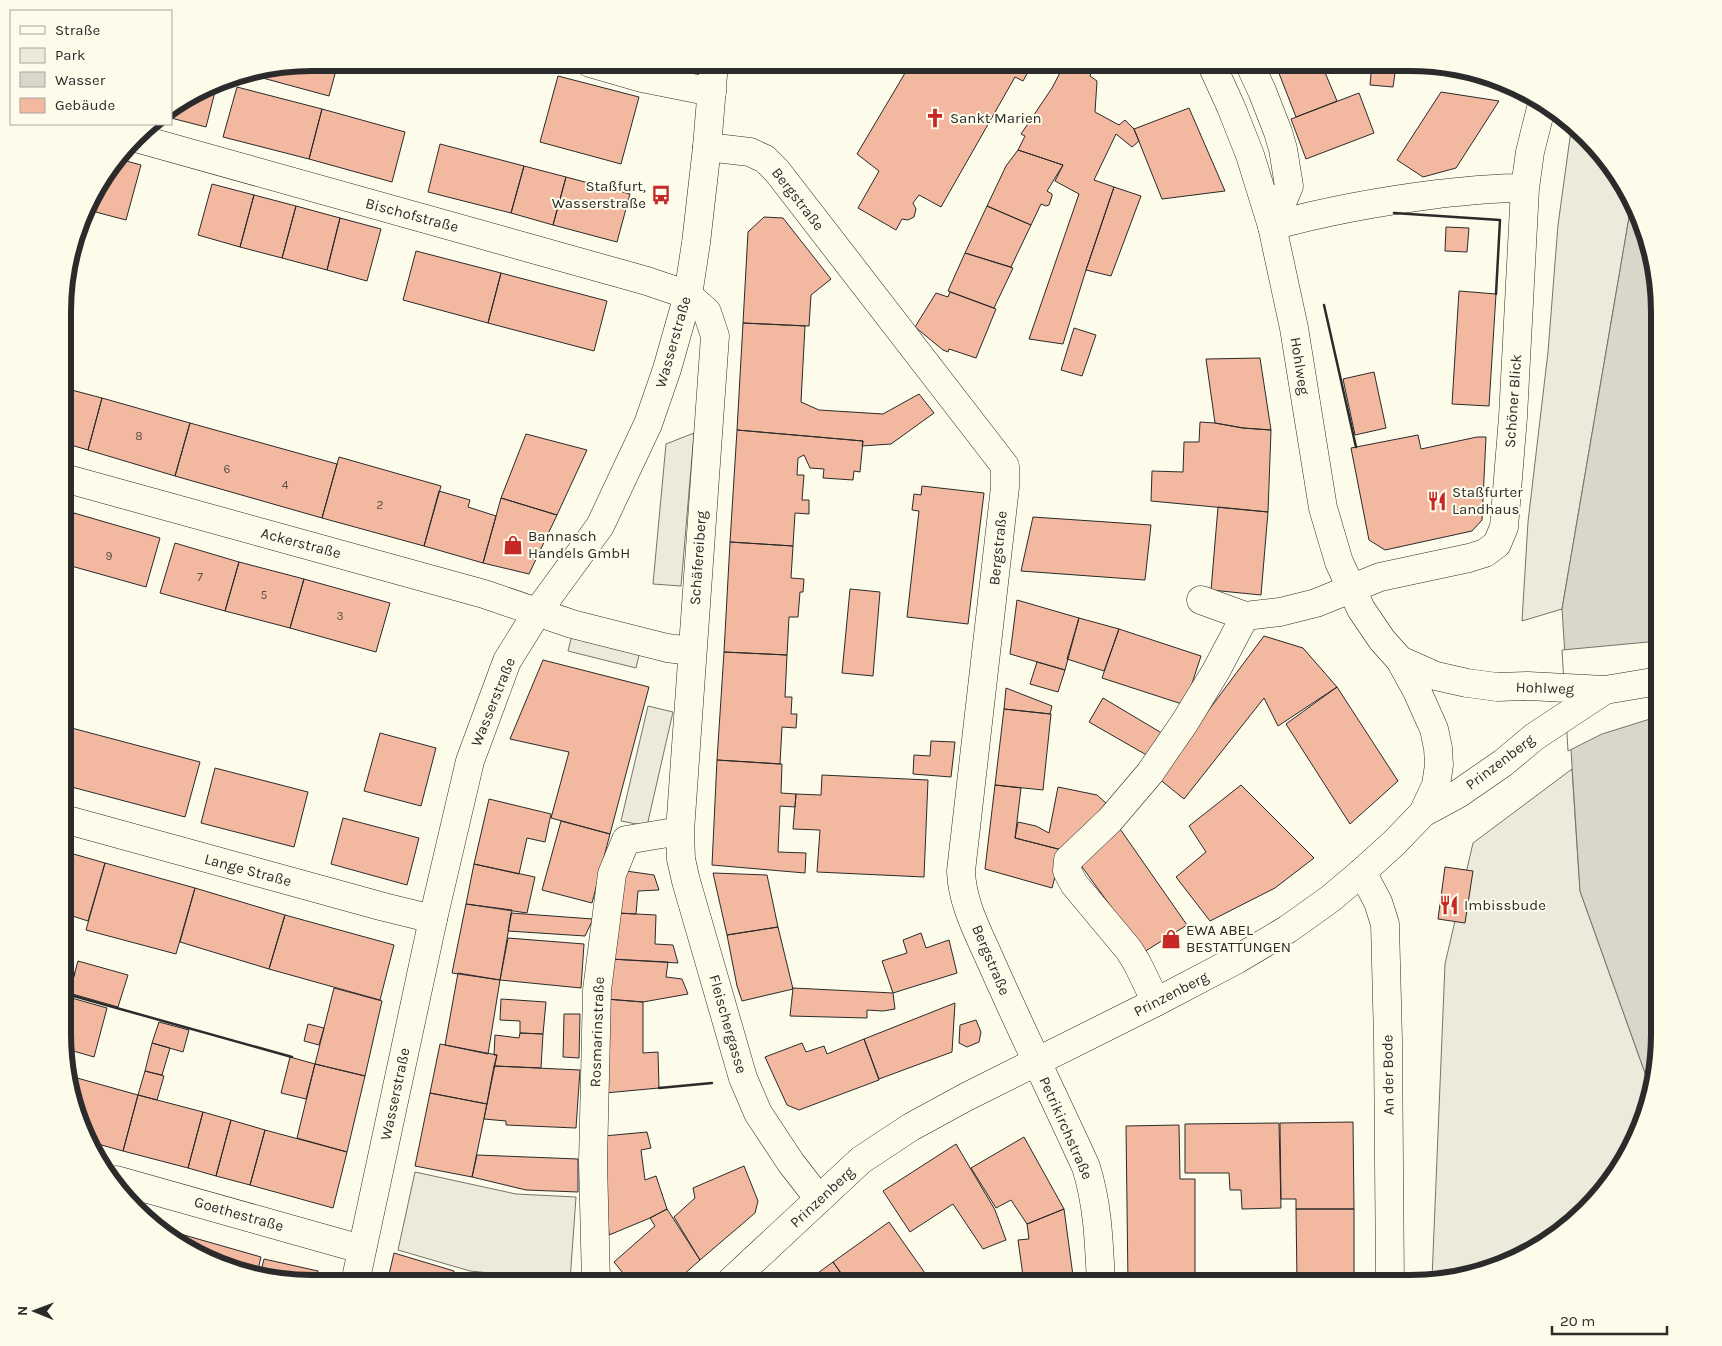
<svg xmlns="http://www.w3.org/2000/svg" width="1722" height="1346" font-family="Karla,sans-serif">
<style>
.green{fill:#ecebdb;stroke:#74746e}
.parking{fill:#eceadb;stroke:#74746e}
.water{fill:#d8d7c9;stroke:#74746e}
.pier{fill:#fdfbea;stroke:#74746e}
.building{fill:#f2b8a0;stroke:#2b2b2b}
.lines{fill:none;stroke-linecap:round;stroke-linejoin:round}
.street-casing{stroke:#2b2b2b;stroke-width:29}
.secondary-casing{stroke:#2b2b2b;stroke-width:29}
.street{stroke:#fdfbea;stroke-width:28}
.secondary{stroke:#fdfbea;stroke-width:28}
.wall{stroke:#2b2b2b;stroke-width:2.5}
.labels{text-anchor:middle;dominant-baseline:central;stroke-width:4;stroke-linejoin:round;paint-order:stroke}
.number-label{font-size:12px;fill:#5d4e48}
.poi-label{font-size:15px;fill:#2b2b2b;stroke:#fdfbea;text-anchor:start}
.street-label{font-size:15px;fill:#2b2b2b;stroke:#fdfbea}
.rim{fill:none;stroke:#2b2b2b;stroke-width:6}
</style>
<rect width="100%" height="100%" fill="#fdfbea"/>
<!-- green -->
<path class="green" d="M1572,123L1617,173L1632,200L1562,609L1522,621L1528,522L1548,352L1558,225Z
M1572,769L1580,891L1650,1087L1640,1130L1597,1199L1549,1241L1506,1264L1432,1279L1445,964L1473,843Z"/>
<!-- parking -->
<path class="parking" d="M694,433L681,586L653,584L666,444Z
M572,635L640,651L636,668L568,651Z
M648,706L673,712L647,826L621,821Z
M415,1172L516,1194L576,1197L570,1281L470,1271L398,1250Z"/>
<!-- water -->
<path class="water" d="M1632,200L1640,216L1659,312V1051L1650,1087L1580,891L1562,609Z"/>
<!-- pier -->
<path class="pier" d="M1659,641V718L1650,719L1602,734L1568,751L1562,650Z"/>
<!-- building -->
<path class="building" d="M312,62L338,63L329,96L259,77L261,71Z
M911,63H1033L1023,81L1015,77L941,207L919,195L913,203L916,209L914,217L908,220L902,219L896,230L858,208L879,171L857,154Z
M1067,63H1094L1090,76L1097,81L1095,112L1119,125L1125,120L1134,129L1139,141L1132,147L1116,134L1094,180L1114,187L1086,270L1063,344L1029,339L1079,194L1055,181L1063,165L1018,150L1025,136L1021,134L1052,88L1064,65L1066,66Z
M1275,63H1321L1337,101L1296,117Z
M1372,63L1396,66L1393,87L1370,85Z
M558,76L639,97L621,164L540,142Z
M217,84L206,127L171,118V111Z
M237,87L322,109L309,159L223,137Z
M1441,92L1499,101L1456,168L1423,177L1397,160Z
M1359,93L1374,133L1306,159L1291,119Z
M1189,108L1225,191L1162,199L1134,129Z
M322,109L405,132L392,182L309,159Z
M440,144L524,166L511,213L428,192Z
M1018,150L1063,165L1047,191L1052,194V196L1049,205L1046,206L1041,204L1031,225L987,206L1006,166Z
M119,159L141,165L126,220L88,210L96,187Z
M524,166L566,177L553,225L511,213Z
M566,177L630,194L617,242L553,225Z
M212,184L254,195L240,247L198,235Z
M1114,187L1141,196L1111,276L1086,270Z
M254,195L296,206L282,258L240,247Z
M296,206L340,218L327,270L282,258Z
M987,206L1031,225L1011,267L965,253Z
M764,217L783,218L831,279L811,295L809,326L743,323L748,232Z
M340,218L381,229L367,281L327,270Z
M1446,227L1469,228L1467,252L1445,251Z
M416,251L501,273L488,323L403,300Z
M965,253L1013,268L994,308L948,291Z
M501,273L607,301L594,351L488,323Z
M1459,291L1496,294L1489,406L1452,404Z
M950,292L996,309L976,358L949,349L948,352L943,350L915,327L936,293L948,297Z
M743,323L805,326L801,402L819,410L883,414L919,394L934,413L891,444L862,446L863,441L737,430Z
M1074,328L1096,335L1082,376L1061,370Z
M1260,358L1271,430L1243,428L1215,423L1206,359Z
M1374,372L1386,428L1355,435L1343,379Z
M64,388L102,398L88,450L64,443Z
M102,398L190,423L175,476L88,450Z
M1200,422L1215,423L1243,428L1271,430L1268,512L1151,501L1152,471L1183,472L1184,442H1199Z
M190,423L337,464L322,518L175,476Z
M737,430L863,441L860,472L854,471L853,480L823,478L824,469L810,468L804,455L798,458L797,475H804L802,500H809V514L795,513L793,546L730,542Z
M526,434L587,450L557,515L501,498Z
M1418,435L1421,449L1477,437H1486L1482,520L1472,531L1385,550L1369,540L1351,448Z
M339,457L441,486L424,546L322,518Z
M922,486L984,493L968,624L907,617L919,511L912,510L914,494L921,495Z
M439,491L470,500L468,507L496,516L483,563L424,546Z
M501,498L557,515L529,574L483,563Z
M1218,507L1268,512L1261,595L1211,590Z
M64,511L74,513L64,548Z
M74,513L160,538L146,587L64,564V548Z
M1033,517L1151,525L1145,580L1021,571Z
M730,542L793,546L791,578L804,579L803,592H800L798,617H789L787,655L724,652Z
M175,543L239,562L225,611L160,593Z
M239,562L304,579L290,628L225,611Z
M304,579L390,603L376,652L290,628Z
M850,589L880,592L873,676L842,673Z
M1017,600L1079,618L1065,670L1010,654Z
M1079,618L1119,629L1104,671L1067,659Z
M1119,629L1201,656L1185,705L1102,678Z
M1264,636L1303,648L1337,687L1278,726L1264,698L1184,799L1158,778Z
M724,652L787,655L785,697H792L791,714H797L796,728L782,727L780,764L717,760Z
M543,660L649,687L610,834L551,818L569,752L510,739Z
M1037,662L1065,670L1058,692L1030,684Z
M1337,687L1398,781L1350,824L1286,724Z
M1006,688L1052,706L1050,714L1004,709Z
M1103,698L1165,735L1150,757L1089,722Z
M1004,709L1051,714L1043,790L995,785Z
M64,726L200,762L185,817L64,785Z
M380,733L436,748L421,806L364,791Z
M931,741L955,742L951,777L913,774L914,755L930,756Z
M717,760L782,764L781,793L796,794L795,807L780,806L778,852L806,853L805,873L712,865Z
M215,768L308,792L294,847L201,823Z
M822,775L928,780L924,877L817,872L820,830L793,829L796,794L821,795Z
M995,785L1021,788L1015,838L1062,850L1052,888L985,869Z
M1241,785L1314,858L1275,888L1210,921L1176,877L1206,852L1189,826Z
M1058,787L1097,795L1107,804L1062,850L1015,838L1018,822L1036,826L1049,833Z
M489,799L551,814L545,842L527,838L519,874L474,864Z
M343,818L419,838L407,885L331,864Z
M561,821L610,834L592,903L542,890Z
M1118,826L1187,925L1144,952L1077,860Z
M63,851L105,863L88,921L63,913Z
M105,863L195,888L176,954L86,930Z
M474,864L535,877L527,913L466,904Z
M1445,867L1473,871L1465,923L1438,919Z
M626,871L654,875L659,890L638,891L636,914L617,913Z
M713,873L767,875L778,927L727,935Z
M195,888L285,915L269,969L180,942Z
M466,904L512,910L500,980L452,973Z
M511,913L593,919L585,936L508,931Z
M617,913L656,915L655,944L673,945L678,963L610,959Z
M285,915L394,945L380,1000L269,969Z
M778,927L793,989L742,1001L737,986L727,935Z
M921,933L926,948L949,940L957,973L893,993L882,961L907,953L903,940Z
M508,938L584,944L581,988L500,980Z
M610,959L668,962L666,977L682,979L688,994L643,1002L606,999Z
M78,961L128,975L118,1007L69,993Z
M63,970L75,973L69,993L63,992Z
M458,973L500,980L488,1054L445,1045Z
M334,988L382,1001L365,1076L315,1064Z
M793,988L893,993L895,1009L883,1011L867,1010V1018L790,1016Z
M68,997L107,1008L94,1057L63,1048V1013Z
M501,999L546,1002L543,1034L520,1033V1021L500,1020Z
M606,999L643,1002V1053L658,1052L659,1088L605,1093Z
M955,1003L952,1052L879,1079L864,1039Z
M564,1014H580L579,1058L563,1057Z
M976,1020L981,1032L979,1042L967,1047L959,1043L960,1025Z
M159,1022L189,1030L183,1052L152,1043Z
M308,1024L324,1028L319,1045L304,1041Z
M520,1033L543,1034L541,1068L494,1066L497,1055H494L495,1035L519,1038Z
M864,1039L879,1080L799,1110L787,1105L765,1057L802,1043L806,1052L824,1046L827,1054Z
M152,1043L170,1048L162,1075L145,1071Z
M440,1044L497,1055L487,1104L430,1093Z
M290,1057L315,1064L306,1099L281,1093Z
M315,1064L365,1076L347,1152L297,1138Z
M494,1066L580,1070L576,1128L506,1125V1121L484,1119Z
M145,1071L164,1076L157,1100L138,1095Z
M70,1076L138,1095L123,1151L87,1141Z
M430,1093L487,1104L472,1177L415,1166Z
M138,1095L203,1112L188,1168L123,1151Z
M203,1112L231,1120L216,1176L188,1168Z
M231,1120L265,1130L250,1185L216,1176Z
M1353,1122L1354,1209H1296V1199H1281L1280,1123Z
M1279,1123L1281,1208L1242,1209L1241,1190H1230L1229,1173H1185V1124Z
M1179,1125L1180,1179H1195V1283H1128L1126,1126Z
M265,1130L347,1152L333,1208L250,1185Z
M647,1132L651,1148L641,1150L645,1180L656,1176L667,1209L650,1218L609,1235L603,1158L604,1136Z
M1024,1137L1064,1209L1027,1224L1011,1200L996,1208L971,1168Z
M956,1144L995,1210L1006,1240L983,1249L953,1204L910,1232L883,1191Z
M477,1155L578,1159V1192L526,1190L472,1177Z
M744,1166L758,1201L755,1213L700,1260L674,1217L695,1198L693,1188Z
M667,1209L700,1260L674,1283H631L614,1262L655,1226L650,1218Z
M1064,1209L1074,1283H1024L1018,1240L1029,1239L1027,1224Z
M1296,1209H1354V1283H1297Z
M889,1222L932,1283H848L833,1262Z
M156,1227L261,1257L257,1274L216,1264Z
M394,1253L454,1271L452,1283H387Z
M264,1259L318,1271L315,1283H296L260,1275Z
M833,1262L848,1283H804Z"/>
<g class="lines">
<defs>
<path id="street" d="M590,63L642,78L712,92
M1249,63L1262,91L1278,132L1283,149L1289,186L1272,226
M136,138L647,281L688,295L707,312L715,336L680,831L681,859L686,881L743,1078L758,1113L791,1163L819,1199
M707,147L750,152L765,159L777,171L1005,466V487L961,871C962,904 979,934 992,964C1022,1032 1055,1099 1086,1167C1098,1205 1099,1244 1101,1283
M1272,226C1326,211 1382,201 1438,194C1467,191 1496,187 1525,188
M64,478L484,594L572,624L667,648L691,651
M1201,600L1245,616L1280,612L1316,603L1380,577L1469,558L1485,553L1497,544L1504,527L1513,417L1525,188L1530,152L1542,104
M64,819L384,907L433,919
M1362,872L1378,902L1385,924L1388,1040L1390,1283
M1156,1002L1137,963L1129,950L1074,884L1067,871L1068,860L1110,820L1150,773L1185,722L1216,671L1245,616
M116,1180L361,1249
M596,1283L593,1162L597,990L612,874L626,840L680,831"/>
<path id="secondary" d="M1211,63L1231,107L1250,155L1272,226L1294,328L1323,508L1339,562L1361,609L1382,640L1400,660L1417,691L1434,729L1438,748L1439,765L1436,785L1423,813
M1400,660L1436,676L1467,683L1497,687L1528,686L1605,690L1659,681
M355,1283L433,919L470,761L507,661L538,611L600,526L648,424L667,369L688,295L696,243L707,147L714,63
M729,1283L861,1160L911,1127L966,1097L1156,1002L1236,960L1288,929L1330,899L1362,872L1393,844L1423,813L1458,794L1503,763L1534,737L1605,690"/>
</defs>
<!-- street casing -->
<use href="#street" class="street-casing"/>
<!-- secondary casing -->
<use href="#secondary" class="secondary-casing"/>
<!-- street -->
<use href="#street" class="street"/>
<!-- secondary -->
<use href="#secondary" class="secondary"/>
<!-- wall -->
<path class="wall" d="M1394,213L1500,220L1496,294
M1324,305L1356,447
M63,993L292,1057
M659,1088L712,1083"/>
</g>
<!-- icons -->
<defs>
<symbol id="church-bare" viewBox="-9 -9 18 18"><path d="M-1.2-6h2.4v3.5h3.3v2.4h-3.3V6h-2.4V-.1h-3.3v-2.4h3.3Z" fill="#c62828" stroke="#fdfbea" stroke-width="2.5" paint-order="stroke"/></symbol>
<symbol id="bus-bare" viewBox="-9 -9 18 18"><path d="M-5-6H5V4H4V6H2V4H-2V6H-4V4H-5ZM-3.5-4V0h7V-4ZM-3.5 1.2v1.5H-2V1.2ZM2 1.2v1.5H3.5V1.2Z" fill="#c62828" stroke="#fdfbea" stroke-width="2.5" paint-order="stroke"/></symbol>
<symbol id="restaurant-bare" viewBox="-9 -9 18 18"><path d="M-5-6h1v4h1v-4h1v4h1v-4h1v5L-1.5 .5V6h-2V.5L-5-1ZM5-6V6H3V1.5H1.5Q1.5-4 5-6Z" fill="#c62828" stroke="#fdfbea" stroke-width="2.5" paint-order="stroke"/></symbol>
<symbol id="shop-bare" viewBox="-9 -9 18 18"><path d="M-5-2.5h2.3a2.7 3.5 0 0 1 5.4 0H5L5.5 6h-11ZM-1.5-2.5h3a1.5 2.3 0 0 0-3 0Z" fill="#c62828" stroke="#fdfbea" stroke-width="2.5" paint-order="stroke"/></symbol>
</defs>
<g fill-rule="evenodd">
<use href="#church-bare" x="921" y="104" width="28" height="28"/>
<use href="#bus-bare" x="647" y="181" width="28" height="28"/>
<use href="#restaurant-bare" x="1423" y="487" width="28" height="28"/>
<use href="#shop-bare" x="499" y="531" width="28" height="28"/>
<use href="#restaurant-bare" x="1435" y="891" width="28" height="28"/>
<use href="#shop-bare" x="1157" y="925" width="28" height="28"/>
</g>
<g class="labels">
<!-- number labels -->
<g class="number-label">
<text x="139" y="436">8</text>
<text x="227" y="469">6</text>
<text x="285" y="485">4</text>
<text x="380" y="505">2</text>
<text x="109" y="556">9</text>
<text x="200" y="577">7</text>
<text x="264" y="595">5</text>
<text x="340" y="616">3</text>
</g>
<!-- poi labels -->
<g class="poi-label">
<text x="950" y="118">Sankt Marien</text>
<text x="646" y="186" text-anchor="end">Staßfurt,<tspan x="646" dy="17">Wasserstraße</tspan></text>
<text x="1452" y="492">Staßfurter<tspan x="1452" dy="17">Landhaus</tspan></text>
<text x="528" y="536">Bannasch<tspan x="528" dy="17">Handels GmbH</tspan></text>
<text x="1464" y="905">Imbissbude</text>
<text x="1186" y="930">EWA ABEL<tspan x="1186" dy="17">BESTATTUNGEN</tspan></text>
</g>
<!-- street labels -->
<g class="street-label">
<text transform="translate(798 199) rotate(52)">Bergstraße</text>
<text transform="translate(412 215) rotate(15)">Bischofstraße</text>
<text transform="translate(673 342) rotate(-74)">Wasserstraße</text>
<text transform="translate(1300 366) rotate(81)">Hohlweg</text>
<text transform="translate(1513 401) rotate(-86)">Schöner Blick</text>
<text transform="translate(301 543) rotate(15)">Ackerstraße</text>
<text transform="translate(998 548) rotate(-84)">Bergstraße</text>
<text transform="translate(698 558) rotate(-86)">Schäfereiberg</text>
<text transform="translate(1545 688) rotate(2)">Hohlweg</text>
<text transform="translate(493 702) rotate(-68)">Wasserstraße</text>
<text transform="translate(1500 762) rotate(-37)">Prinzenberg</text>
<text transform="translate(248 870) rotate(15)">Lange Straße</text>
<text transform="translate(991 960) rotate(67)">Bergstraße</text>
<text transform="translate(1171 994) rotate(-27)">Prinzenberg</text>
<text transform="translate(728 1024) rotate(74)">Fleischergasse</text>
<text transform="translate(597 1032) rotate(-88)">Rosmarinstraße</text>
<text transform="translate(1388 1075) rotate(-91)">An der Bode</text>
<text transform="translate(395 1094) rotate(-78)">Wasserstraße</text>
<text transform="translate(1066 1128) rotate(66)">Petrikirchstraße</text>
<text transform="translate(822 1197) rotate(-43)">Prinzenberg</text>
<text transform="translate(239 1214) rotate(16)">Goethestraße</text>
</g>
</g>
<!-- crop -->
<path d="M0 0H1722V1346H0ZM312 71H1410A241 241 0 0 1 1651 312V1034A241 241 0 0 1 1410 1275H312A241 241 0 0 1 71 1034V312A241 241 0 0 1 312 71Z" fill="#fdfbea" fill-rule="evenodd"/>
<path class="rim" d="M312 71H1410A241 241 0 0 1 1651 312V1034A241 241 0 0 1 1410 1275H312A241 241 0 0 1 71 1034V312A241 241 0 0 1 312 71Z"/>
<!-- legend -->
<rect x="10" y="10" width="162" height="115" fill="#fdfbea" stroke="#a9a89e"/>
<rect x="20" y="26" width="25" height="8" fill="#fdfbea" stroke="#a9a89e"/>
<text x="55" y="35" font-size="15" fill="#2b2b2b">Straße</text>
<rect x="20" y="48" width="25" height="15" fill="#ecebdb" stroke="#a9a89e"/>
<text x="55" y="60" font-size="15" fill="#2b2b2b">Park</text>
<rect x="20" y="72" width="25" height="15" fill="#d8d7c9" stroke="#a9a89e"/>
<text x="55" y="85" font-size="15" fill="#2b2b2b">Wasser</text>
<rect x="20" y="98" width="25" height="15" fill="#f2b8a0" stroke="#a9a89e"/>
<text x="55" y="110" font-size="15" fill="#2b2b2b">Gebäude</text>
<!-- north arrow -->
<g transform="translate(35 1311) rotate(271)" stroke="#fdfbea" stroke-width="4" paint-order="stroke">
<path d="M0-4L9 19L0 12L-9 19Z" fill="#2b2b2b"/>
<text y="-8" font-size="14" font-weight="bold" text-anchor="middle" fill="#2b2b2b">N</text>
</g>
<!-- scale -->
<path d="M1552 1326v8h115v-8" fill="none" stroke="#2b2b2b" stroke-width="2.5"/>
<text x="1560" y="1326" font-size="15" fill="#2b2b2b" stroke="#fdfbea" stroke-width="4" paint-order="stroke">20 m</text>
</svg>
